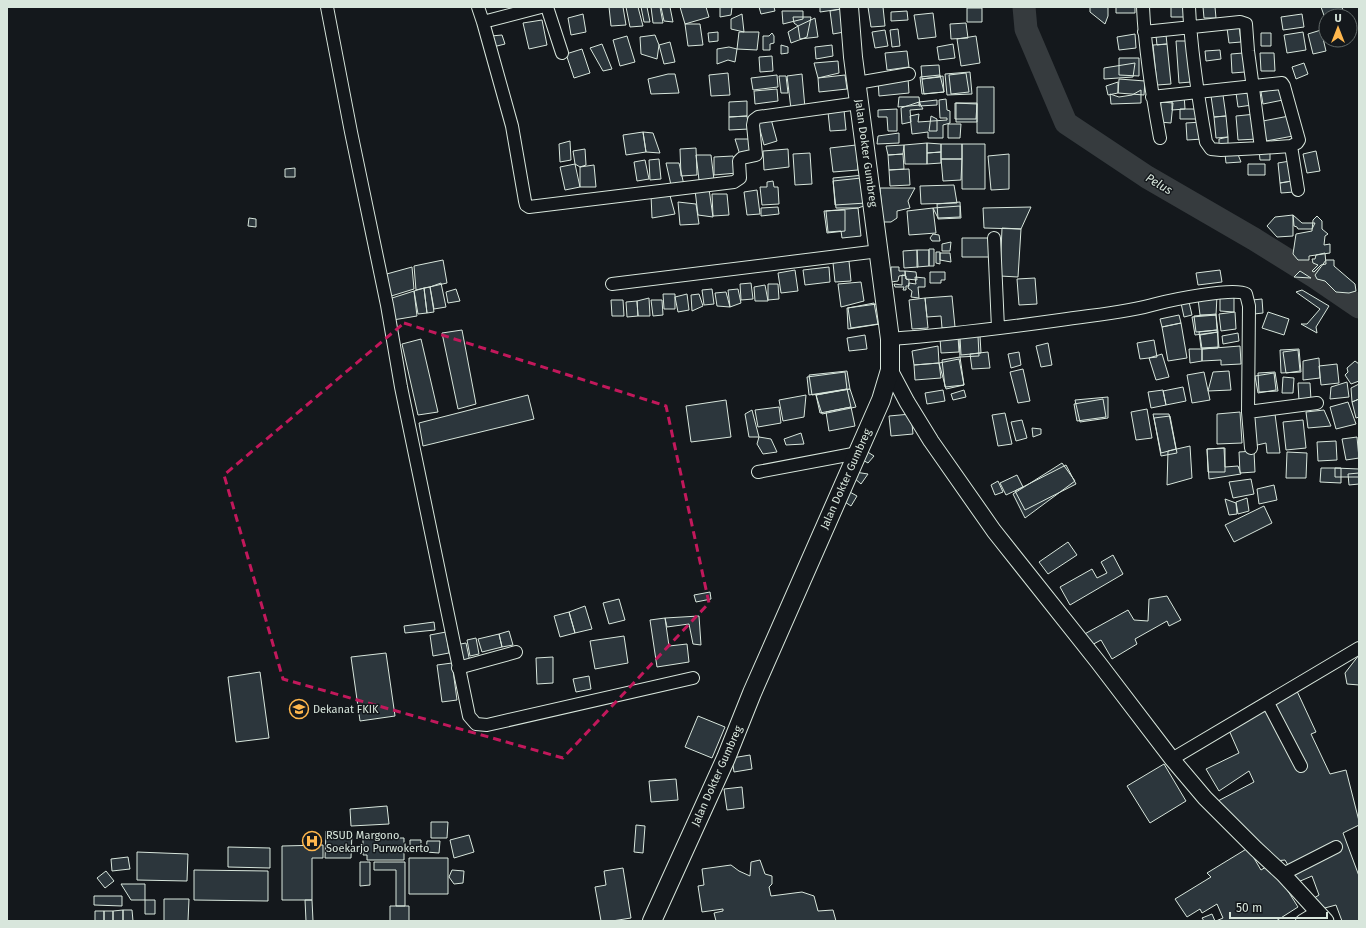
<svg xmlns="http://www.w3.org/2000/svg" width="1366" height="928" font-family="'Fira Sans',sans-serif">
<style>
.lines{fill:none;stroke-linecap:round;stroke-linejoin:round}
.river{stroke:#363b3e;stroke-width:23}
.building{fill:#2c363c;stroke:#d8e6dc}
.minor-casing{stroke:#d8e6dc;stroke-width:14}
.tertiary-casing{stroke:#d8e6dc;stroke-width:17}
.primary-casing{stroke:#d8e6dc;stroke-width:20}
.minor{stroke:#14181c;stroke-width:12}
.tertiary{stroke:#14181c;stroke-width:15}
.primary{stroke:#14181c;stroke-width:18}
.marked{fill:none;stroke:#c2185b;stroke-width:3;stroke-dasharray:8 5;stroke-linejoin:round}
.labels{text-anchor:middle;dominant-baseline:central;stroke-width:3;stroke-linejoin:round;paint-order:stroke}
.street-label{font-size:11px;fill:#d8e6dc;stroke:#14181c}
.poi-label{font-size:11px;fill:#d8e6dc;stroke:#14181c;text-anchor:start}
.water-label{font-size:12px;font-style:italic;fill:#d8e6dc;stroke:#14181c}
</style>
<rect width="100%" height="100%" fill="#14181c"/>
<g class="lines">
<!-- river -->
<path class="river" d="M1024,7L1026,29L1066,123L1147,177L1254,239L1315,277L1359,307"/>
</g>
<!-- building -->
<path class="building" d="M609,7H623L626,25L611,26Z
M626,7H638L643,26L630,27Z
M641,7H647L650,22H644Z
M651,7H660L663,23H653Z
M661,7H670L673,22L664,21Z
M680,7H706L709,17L685,24Z
M720,7H732L731,15L720,17Z
M759,7H774L775,11L761,14Z
M820,7H841V9L820,12Z
M868,7H883L885,26L871,27Z
M1090,7H1108V16L1105,24L1090,12Z
M1116,7H1135V13H1116Z
M1171,7H1187V17H1171Z
M1203,7H1215L1216,18H1204Z
M1321,7H1342L1344,15L1326,16V21Z
M967,8H982V22H967Z
M841,9L844,32L833,34L830,11Z
M782,11H803V19L783,24Z
M907,11L908,20L891,21V12Z
M933,13L936,37L918,39L914,15Z
M583,14L586,32L571,35L568,18Z
M742,14L744,32L731,29V19Z
M1302,14L1304,27L1283,30L1281,17Z
M793,17H811L807,37L791,43L788,32L798,26L794,23Z
M815,18L818,37L800,39L798,26Z
M542,20L547,45L529,49L523,23Z
M966,23L968,38L951,39L950,24Z
M685,24H700L703,45L688,46Z
M1239,26L1241,42L1229,43L1227,28Z
M898,29L900,46L892,47L890,30Z
M885,30L888,46L875,48L872,32Z
M1321,30L1326,51L1313,54L1308,34Z
M718,32V41L709,42L708,33Z
M739,32H759L757,50L737,49Z
M1303,32L1306,50L1287,53L1284,35Z
M772,33L774,36V43L770,44V50H763V36H769Z
M1261,33H1271V46H1261Z
M1135,34L1136,48L1119,50L1117,37Z
M502,35L505,44L493,47L491,36Z
M655,35L659,45L657,59L641,54L640,37Z
M1166,35L1167,44L1157,45L1156,36Z
M627,36L635,62L620,66L613,40Z
M976,36L980,63L961,66L957,39Z
M1176,41H1188L1191,82L1179,83Z
M670,42L675,62L664,64L659,45Z
M602,44L612,69L603,71L590,48Z
M953,44L955,58L939,60L937,47Z
M1167,44L1171,84L1157,85L1153,45Z
M781,45L788,47V53L781,54Z
M832,45L833,56L816,59L815,47Z
M729,47L737,49L735,62L728,60L717,64V49Z
M582,49L590,73L574,78L566,54Z
M1220,50L1221,59L1206,61L1205,51Z
M907,51L909,67L887,70L885,53Z
M1243,53L1245,72L1232,73L1231,54Z
M1260,53H1274L1275,71H1261Z
M772,56L773,71L760,72L759,57Z
M1119,58H1139V76L1119,75Z
M838,61L839,73L818,78L814,63Z
M1135,63L1133,77L1104,79V68Z
M1304,63L1308,74L1296,79L1292,67Z
M939,65L940,77L922,79L921,66Z
M970,72L972,94L947,95L945,74Z
M728,73L730,95L711,96L709,75Z
M966,73L969,92L951,94L949,75Z
M668,74H675L679,93L651,94L648,79Z
M802,74L805,108L791,109L787,76Z
M777,75L778,87L753,90L751,78Z
M845,75L847,89L819,92L818,78Z
M940,75L944,92L922,94L920,77Z
M779,76H786L788,93H781Z
M943,76L944,92L924,94L922,79Z
M908,78L909,93L879,96L878,80Z
M1119,79L1145,81L1144,95L1118,93Z
M1118,82V93L1108,95L1106,86Z
M977,87H994V133H977Z
M1280,88L1283,100L1263,104L1261,92Z
M777,89L778,101L755,104L754,91Z
M1141,90V103L1111,104L1110,94L1119,97L1132,95Z
M1250,91L1252,105L1238,107L1236,93Z
M1184,94L1185,109L1172,110V97Z
M1223,95L1226,116L1214,117L1211,96Z
M899,97H919L920,105L898,107Z
M946,99L947,110L950,111V123L943,125V138H928V132L912,134L910,116L919,114L918,122L947,120V118H940L939,100Z
M937,100V105L919,106V102Z
M747,101V116L729,117V102Z
M919,102L923,109L910,110L911,122L902,124L901,108Z
M1161,102L1173,103L1171,123L1159,122Z
M955,103L977,104L976,119H955Z
M956,103H977V122H956Z
M897,109V131H888L887,117H878V110Z
M1180,109H1196V119H1180Z
M844,110L846,130L830,131L828,112Z
M1256,114L1258,139L1238,140L1236,116Z
M747,116L749,129L729,130V117Z
M931,116L937,119V131H929Z
M1226,116L1228,137L1216,138L1214,117Z
M1289,116L1293,136L1266,141L1263,121Z
M771,119L777,141L764,145L758,122Z
M1202,122L1203,139L1187,140L1186,123Z
M948,124H961L960,138H948Z
M643,132L653,133L660,153L646,152Z
M643,132L646,152L626,155L623,135Z
M899,133V143L877,144L878,136Z
M1228,137V148H1219V139Z
M735,139H750L752,154L740,155Z
M570,141L571,160L560,162L559,144Z
M927,143V164H905L904,145Z
M927,143L941,144V152L927,153Z
M941,144H962V159H941Z
M962,144H985V189H962Z
M856,145L858,170L833,172L830,148Z
M904,145L903,154L888,155L886,146Z
M696,148L697,175L681,176L680,149Z
M585,149L586,165L580,167L575,164L573,151Z
M788,149L789,167L764,170L763,151Z
M1259,150H1270V160H1260Z
M1316,151L1320,171L1307,173L1303,154Z
M941,152V163L927,164V153Z
M1237,152L1241,162L1226,163L1225,154Z
M810,153L812,184L795,185L793,154Z
M903,154L904,169L889,170L888,155Z
M1009,154V189L991,190L988,156Z
M696,155H711L714,180H699Z
M733,156L737,173L714,175V157Z
M659,159L661,179L650,180L649,160Z
M941,159H962L961,180L943,181Z
M645,160L649,179L637,181L634,162Z
M1290,161L1292,181L1280,183L1278,163Z
M666,163H679L684,185H671Z
M575,164L580,187L565,190L560,167Z
M1248,164H1265V175H1248Z
M594,165L596,187H580V167Z
M295,168V177H285V169Z
M909,169L910,185L890,186L889,170Z
M864,175L866,203L835,205L833,178Z
M861,178L864,206L858,208H836L833,181Z
M773,181L774,187H778L779,204L762,205L760,187H767V182Z
M1292,181L1294,192L1281,193L1280,183Z
M954,185L957,203L921,204L920,186Z
M880,188H915L908,201L910,208L897,211V218L891,222H883Z
M709,189L713,217L698,215L695,190Z
M757,190L760,214L747,215L744,192Z
M669,192L675,214L652,218L651,195Z
M712,194H727L729,215L713,216Z
M678,202L696,204L699,224L680,225Z
M960,202L961,218L938,219L937,204Z
M960,206V217L938,218L933,208Z
M778,207L779,214L761,216V208Z
M1031,207L1021,229L984,228L983,208Z
M858,208L861,236L842,238L841,231L828,232L826,211Z
M933,208L936,233L909,235L907,211Z
M845,210V231L827,233L824,211Z
M1293,215V236L1277,237L1267,226L1275,217Z
M1293,215L1302,223H1315L1312,229H1298L1297,227L1294,226Z
M1317,216L1322,221V229L1328,234L1325,236L1324,245L1330,244V253L1309,256V260H1298L1293,254L1296,234L1312,231L1313,220Z
M249,218L256,219V227L248,226Z
M1002,228L1021,229L1018,277L1000,276Z
M933,234L939,235L940,241H932L930,238Z
M962,238H990V257H962Z
M951,242L950,251H942V244Z
M929,249H934V266H929Z
M917,250L918,267L904,268L903,251Z
M917,250H929V266L917,267Z
M936,252H940V264L936,263Z
M940,253H950L951,262L940,260Z
M1325,253L1326,264L1321,265L1314,272L1312,271L1318,265L1313,263L1312,259H1315L1316,255Z
M443,260L447,283L416,290L414,266Z
M1326,260H1334V266L1355,284L1356,291L1349,293L1336,292L1325,281L1317,279L1315,275Z
M849,261L851,281L835,282L833,263Z
M412,267L414,289L388,297L383,275Z
M829,267L830,282L805,285L803,270Z
M891,267H899V271H905V275L899,276L898,281L891,282Z
M795,270L798,291L781,293L778,273Z
M1220,270L1222,282L1198,285L1196,273Z
M905,271L916,272L917,280L906,279Z
M1300,271L1311,278L1294,277Z
M930,272H945V280H941V283H930Z
M902,275L906,276V279L909,280V286H906V290H903L904,287H895L894,284L902,285Z
M915,277L925,278V287H918L919,298L911,297L912,291L908,288L909,283L916,284Z
M1035,278L1037,304L1019,305L1017,279Z
M861,282L864,301L841,307L838,284Z
M441,283L446,307L434,309L430,287Z
M751,283L753,299L741,300L740,284Z
M768,284H778L779,299L768,300Z
M765,285L768,301H755L754,287Z
M430,287L434,312L427,313L424,288Z
M424,288L427,313L418,314L414,291Z
M456,289L460,301L448,303L446,292Z
M712,289L714,304L704,305L702,290Z
M738,289L741,303L730,307L728,290Z
M1302,290L1329,306L1316,327L1317,333L1301,324H1307L1320,309L1296,292Z
M414,291L417,316L393,320L389,299Z
M726,292L730,307L717,306L715,293Z
M1234,293V312L1220,311V297Z
M663,294H675V309H664Z
M687,294L689,310L678,312L675,297Z
M699,294L703,306L692,311L691,295Z
M952,296L955,327L942,328L941,316L927,317L925,298Z
M1217,296L1216,315H1200L1198,299Z
M649,298L650,316H638L637,301Z
M925,298L928,328L912,329L909,300Z
M1262,299L1263,313L1254,314L1252,300Z
M611,300H623L624,316H612Z
M651,300H662L663,315L653,316Z
M637,301L638,316L627,317L626,302Z
M1189,302L1192,315L1184,317L1181,303Z
M874,303L878,324L851,328L848,308Z
M877,304L880,324L848,329L847,308Z
M1235,312L1236,329L1221,331L1219,314Z
M1268,312L1289,319L1284,335L1262,328Z
M1216,314L1217,330L1196,332L1194,316Z
M1179,315L1181,323L1162,327L1160,319Z
M1216,315L1218,332L1195,335L1192,317Z
M1181,323L1187,358L1168,361L1162,327Z
M462,330L476,404L458,409L442,333Z
M1217,330L1219,347L1201,348L1199,332Z
M1218,332V348L1202,349L1200,335Z
M1238,333L1239,341L1223,344L1222,336Z
M865,335L867,349L849,351L847,338Z
M958,336L959,352L941,353L940,338Z
M978,336L979,356L960,357L959,338Z
M980,336L981,353L961,355L960,337Z
M421,339L438,412L418,415L402,344Z
M1154,340L1157,357L1140,359L1137,343Z
M1048,343L1052,365L1041,367L1036,346Z
M938,346L939,363L914,365L912,351Z
M1240,346L1241,364L1221,365V360L1202,361V349Z
M1189,349H1202V361L1190,363Z
M1299,349L1301,372L1281,373L1280,350Z
M1298,350L1300,371L1286,373L1283,352Z
M988,352L990,368L972,369L970,354Z
M1019,352L1021,365L1011,368L1008,354Z
M1162,354L1169,377L1156,380L1149,358Z
M960,357L964,385L945,387L942,360Z
M1319,358L1320,378L1303,380V361Z
M959,359L964,385L946,389L939,363Z
M1355,361L1359,364V381L1351,384L1345,375L1348,372L1347,368Z
M939,363L941,378L915,380L914,365Z
M1337,364L1339,383L1321,385L1319,366Z
M1023,369L1030,401L1018,403L1010,372Z
M847,371L850,389L812,395L809,375Z
M1229,371L1231,390L1208,391L1213,372Z
M845,372L847,389L809,395L807,377Z
M1204,372L1210,400L1192,403L1187,375Z
M1275,372L1278,391L1259,392L1258,373Z
M1274,373L1276,390L1258,393L1255,376Z
M1283,377L1294,378L1293,393H1282Z
M1347,382L1349,397L1330,399L1331,387Z
M1298,383H1310L1311,400L1299,401Z
M1359,384V399L1352,402L1351,388Z
M1183,387L1186,401L1166,405L1163,391Z
M847,389L851,407L820,413L816,395Z
M850,389L856,407L822,414L816,395Z
M943,390L945,401L927,404L925,393Z
M964,390L966,397L953,400L951,394Z
M1163,390L1166,405L1151,408L1148,392Z
M528,395L534,419L423,446L419,423Z
M806,395L804,417L783,421L779,400Z
M1108,397V418L1080,422L1075,400Z
M1103,399L1106,417L1077,421L1074,404Z
M1359,399V417L1356,418L1352,402Z
M726,400L731,437L691,442L686,406Z
M1348,402L1356,424L1336,429L1330,407Z
M779,407L781,423L758,427L755,410Z
M851,407L855,426L829,431L826,412Z
M1147,409L1152,438L1136,440L1131,412Z
M752,410L759,437H749L745,414Z
M1324,410L1331,426L1308,428L1306,412Z
M1240,412L1242,443L1217,444V414Z
M1005,413L1012,444L998,446L992,415Z
M911,414L913,434L891,436L889,416Z
M1153,414H1169L1176,449L1161,453Z
M1275,414L1280,453H1267L1266,443L1253,446V416Z
M1170,416L1177,453L1161,456L1154,418Z
M1022,420L1027,438L1016,441L1011,422Z
M1303,420L1306,448L1286,450L1283,422Z
M1032,428L1041,429V434L1033,437Z
M801,433L804,444L786,445L784,439Z
M759,437L771,439L777,452L763,454L757,444Z
M1357,437L1359,458L1346,460L1342,439Z
M1336,441L1337,460L1318,461L1317,442Z
M1190,446L1192,478L1167,485L1168,451Z
M1224,448L1225,467L1238,466L1241,474L1209,479L1207,449Z
M1225,448V472H1208L1207,449Z
M866,451L874,456L868,463L861,459Z
M1254,451L1255,472L1240,473L1239,452Z
M1287,452L1307,453L1306,478H1286Z
M1062,463L1075,481L1025,518L1013,494Z
M1066,465L1076,484L1025,510L1015,491Z
M1321,468H1341V483L1320,482Z
M1335,468L1359,469V477H1335Z
M855,472L868,474L861,484L853,477Z
M1359,473V484L1349,485L1348,474Z
M1017,475L1023,487L1006,495L1000,483Z
M1251,479L1254,494L1233,498L1229,482Z
M998,481L1003,492L995,495L991,485Z
M1274,485L1277,500L1259,504L1257,489Z
M848,491L857,496L851,506L842,500Z
M1247,498L1249,511L1238,514L1236,502Z
M1225,499L1236,503L1237,514L1229,515Z
M1264,506L1272,523L1234,542L1225,525Z
M1068,542L1077,555L1048,574L1039,562Z
M1113,555L1123,574L1070,605L1060,587L1092,569L1097,578L1107,573L1101,562Z
M710,592L711,599L696,602L694,595Z
M1167,596L1181,620L1169,626L1167,621L1135,639L1137,644L1112,659L1101,640L1088,647L1081,636L1128,610L1134,620L1148,621L1149,599Z
M619,599L625,620L609,624L603,603Z
M585,606L592,629L575,633L569,612Z
M569,612L575,633L560,637L554,616Z
M699,616L701,645L693,644L689,624L667,627L665,618Z
M665,618L669,646L687,644L689,662L657,667L650,620Z
M434,622L435,630L405,633L404,626Z
M509,631L513,645L502,647L499,634Z
M446,632L449,653L433,656L430,635Z
M499,634L502,647L482,652L478,639Z
M624,636L628,663L595,669L590,641Z
M476,638L479,654L470,656L467,640Z
M466,643L470,662L459,664L455,645Z
M386,653L395,716L360,721L351,657Z
M1359,655V685L1347,684L1345,673Z
M553,657V683L537,684L536,658Z
M452,663L457,700L442,702L437,665Z
M260,672L269,738L236,742L228,677Z
M589,676L591,689L576,692L573,679Z
M1296,689L1316,732L1311,734L1330,774L1346,770L1359,821V825L1343,833L1359,876V921H1342L1336,905L1321,909L1311,900L1319,895L1312,876L1298,882L1285,860L1275,861L1218,801L1254,782L1249,771L1219,791L1206,769L1239,753L1228,728Z
M698,716L725,727L712,758L685,747Z
M750,755L752,769L734,772L732,758Z
M1164,764L1186,801L1150,823L1127,786Z
M676,779L678,800L651,802L649,781Z
M742,787L744,808L727,810L724,789Z
M387,806L389,824L351,826L350,809Z
M431,822H448L447,838H431Z
M636,825L645,826L643,853L634,852Z
M326,831L352,832L351,858H325Z
M469,835L474,852L454,858L450,840Z
M363,838H404V860H367V855H363Z
M410,840H421V849H410Z
M427,841H440L439,853L426,852Z
M323,845V858H312V900H282V846Z
M228,847L270,848V868L228,867Z
M1248,848L1261,870L1271,864L1298,907L1276,921H1216L1223,918L1217,904L1202,913L1200,909L1187,917L1175,899L1211,877L1207,873Z
M137,852L188,854L187,881L137,880Z
M128,857L130,869L112,871L111,859Z
M409,858H448V894H409Z
M760,860L765,874L772,876V884L769,887L771,896L802,892L814,896L818,911L833,910L836,921H716L714,913L723,911V909L702,912L698,886L704,885L702,869L731,865L739,871L750,876L751,862Z
M360,862H370V885L360,886Z
M374,862H405V906H396V870H374Z
M623,868L631,918L612,921H601L595,887L606,885L604,871Z
M194,870L268,871V901L194,900Z
M452,870L464,871L463,883L454,884L449,877Z
M106,871L114,881L105,888L97,878Z
M121,884H145V900H131Z
M94,896H122V906L94,905Z
M164,899H189L188,921H164Z
M145,900H155V914H145Z
M305,900H312L313,921H306Z
M390,906H409V921H390Z
M123,910H132L133,921H123Z
M123,910V921H113V911Z
M95,911H104V921H95Z
M104,911H113V921H104Z
M1212,914L1215,921H1204L1202,918Z"/>
<g class="lines">
<defs>
<path id="minor" d="M327,7L351,132L387,305L401,387L469,716L476,724L487,725L693,678
M478,7L483,22L541,7
M547,7L562,53
M1143,7C1145,51 1152,95 1160,138
M1189,7C1191,52 1198,97 1206,142L1211,149L1221,150L1261,148
M483,22L512,126L525,201L526,205L529,207L734,182L740,178L739,161L742,158L756,155L753,125L754,120L758,117L859,103
M1144,32L1240,22L1246,24L1248,51L1261,148L1291,146L1298,190
M857,83L909,74
M1152,97L1282,83L1284,86L1299,140L1297,143L1291,146
M994,238L998,328
M612,284L879,251
M890,339C947,335 1003,328 1060,320C1092,315 1125,313 1156,304C1171,300 1234,287 1246,294L1249,306L1248,412L1251,448
M1248,412L1317,403
M758,472L858,453
M458,668L516,652
M1268,703L1301,766
M1172,759L1359,648
M1283,874L1336,847
M1302,921L1317,912"/>
<path id="tertiary" d="M890,370L907,402L931,441L994,531L1098,662L1172,759L1205,798L1256,849L1283,874L1326,921"/>
<path id="primary" d="M652,921L726,758L752,693L881,400L890,370V339L853,57L849,7"/>
</defs>
<!-- minor casing -->
<use href="#minor" class="minor-casing"/>
<!-- tertiary casing -->
<use href="#tertiary" class="tertiary-casing"/>
<!-- primary casing -->
<use href="#primary" class="primary-casing"/>
<!-- minor -->
<use href="#minor" class="minor"/>
<!-- tertiary -->
<use href="#tertiary" class="tertiary"/>
<!-- primary -->
<use href="#primary" class="primary"/>
</g>
<!-- marked area -->
<path class="marked" d="M404,323L666,406L709,603L563,758L283,679L224,475Z"/>
<!-- icons -->
<defs>
<symbol id="university-ring" viewBox="-11 -11 22 22"><circle r="9.5" fill="#14181c" stroke="#ffb74d" stroke-width="1.5"/><path d="M0-5L7-2L0 1L-7-2ZM-4 1L0 2.5L4 1V4Q0 6-4 4Z" fill="#ffb74d"/></symbol>
<symbol id="hospital-ring" viewBox="-11 -11 22 22"><circle r="9.5" fill="#14181c" stroke="#ffb74d" stroke-width="1.5"/><path d="M-5-5h3v3.5h4V-5h3V5h-3V1.5h-4V5h-3Z" fill="#ffb74d"/></symbol>
</defs>
<g fill-rule="evenodd">
<use href="#university-ring" x="288" y="698" width="22" height="22"/>
<use href="#hospital-ring" x="301" y="830" width="22" height="22"/>
</g>
<g class="labels">
<!-- street labels -->
<g class="street-label">
<text transform="translate(866 153) rotate(82)">Jalan Dokter Gumbreg</text>
<text transform="translate(846 479) rotate(-66)">Jalan Dokter Gumbreg</text>
<text transform="translate(717 776) rotate(-66)">Jalan Dokter Gumbreg</text>
</g>
<!-- poi labels -->
<g class="poi-label">
<text x="313" y="709">Dekanat FKIK</text>
<text x="326" y="835">RSUD Margono<tspan x="326" dy="13">Soekarjo Purwokerto</tspan></text>
</g>
<!-- water labels -->
<g class="water-label">
<text transform="translate(1159 184) rotate(31)">Pelus</text>
</g>
</g>
<!-- border -->
<rect width="1366" height="928" fill="none" stroke="#d8e6dc" stroke-width="16"/>
<!-- north arrow -->
<g transform="translate(1338 28)"><circle r="19" fill="#14181c" stroke="#626a69"/>
<path d="M0-3L7 15L0 10L-7 15Z" fill="#ffb74d"/>
<text y="-6" font-size="11" font-weight="bold" text-anchor="middle" fill="#d8e6dc">U</text>
</g>
<!-- scale -->
<path d="M1230 912v6h97v-6" fill="none" stroke="#d8e6dc" stroke-width="2"/>
<text x="1236" y="912" font-size="12" fill="#d8e6dc" stroke="#14181c" stroke-width="3" paint-order="stroke">50 m</text>
</svg>
